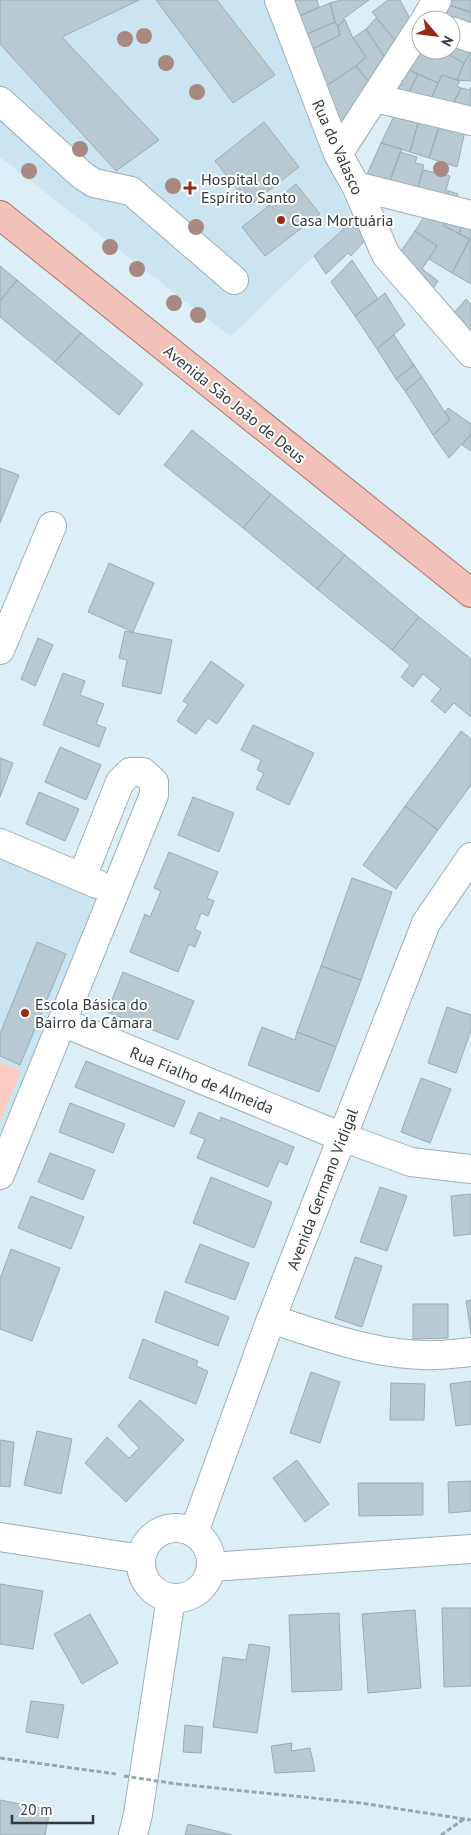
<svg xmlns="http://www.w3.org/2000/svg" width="471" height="1835" font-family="'PT Sans',sans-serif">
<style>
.built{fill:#cbe4f1}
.green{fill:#fdcdc2}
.building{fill:#b8c9d2;stroke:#9bacb4}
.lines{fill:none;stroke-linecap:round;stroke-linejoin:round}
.minor-casing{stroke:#9eafb8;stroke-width:30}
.major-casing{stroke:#a9786d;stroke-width:30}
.path{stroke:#99a7ad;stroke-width:3;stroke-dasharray:5 2.5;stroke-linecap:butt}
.minor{stroke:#fff;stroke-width:28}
.major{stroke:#f2c2b8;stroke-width:28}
.path-bridge{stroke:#99a7ad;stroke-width:3;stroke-dasharray:5 2.5;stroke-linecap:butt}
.tree{fill:#aa8882}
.poi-dot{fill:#952c15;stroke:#fff;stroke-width:2}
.labels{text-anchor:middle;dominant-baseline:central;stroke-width:4;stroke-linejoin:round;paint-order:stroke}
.street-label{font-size:16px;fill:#31393c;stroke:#fff}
.poi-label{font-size:16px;fill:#31393c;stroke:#fff;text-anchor:start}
</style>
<rect width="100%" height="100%" fill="#dceef6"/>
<!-- built -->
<path class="built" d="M0,0H266L352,219L231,336L227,334L0,157Z
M0,855L97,896L2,1132L0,1131Z"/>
<!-- green -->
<path class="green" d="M0,1062L21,1071L0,1122Z"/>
<!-- building -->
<path class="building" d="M0,0H139L62,37L159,140L116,171L0,44Z
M156,0H217L275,75L233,103Z
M288,0H317L319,7L295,18Z
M341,0H369L343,19L345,20L338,26L335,22L330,3Z
M388,0H400L413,24L399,45L372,12Z
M444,0H471V12L443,3Z
M330,3L335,22L298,38L295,18Z
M443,3L471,13V30L451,20H434Z
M376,18L399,45L387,61L366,29Z
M345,20L353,38L366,57L356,66L317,92L305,53L340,35L338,26Z
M335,22L338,26L340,35L305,53L298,38Z
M366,29L387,61L372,86L356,66L366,57L353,38Z
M451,37L456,38L450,55L464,63L457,80L442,75L438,83L403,67L421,50H451Z
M456,38L471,43V52L464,63L450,55Z
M471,52V81L457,80L464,63Z
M356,66L372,86L343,129L317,92Z
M403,67L418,74L405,100L386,95Z
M418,74L438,83L428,105L405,100Z
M442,75L460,81L457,86L461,88L450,110L428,105Z
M471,87V115L450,110L461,88L470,90Z
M397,110L420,116L410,152L381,143Z
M420,116L441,121L429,158L410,152Z
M441,121L466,127L457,167L429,158Z
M264,122L299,167L250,205L215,161Z
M381,143L402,149L387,189L364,181Z
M400,152L417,157L415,163L424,165L415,197L387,189Z
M423,170L450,176L446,190L458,194L455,205L415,197Z
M296,184L320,214L265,256L242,227Z
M429,209L448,213L444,226L470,239L452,273L429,259L437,246L415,231Z
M448,213L465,217L459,234L444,226Z
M465,217L471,219V240L459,234Z
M352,221L367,238L351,256L348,253L326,274L314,256Z
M415,231L437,246L422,269L438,281L432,290L399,254Z
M470,239L471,240V284L452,273Z
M352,260L378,299L355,316L331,282Z
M0,266L17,280L0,301Z
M17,280L81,333L55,362L0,317V301Z
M385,293L405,325L377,349L355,316Z
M466,299L471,305V334L453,314Z
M81,333L143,384L119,415L55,362Z
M394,335L414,365L396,379L377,349Z
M414,365L422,377L405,391L396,379Z
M422,377L450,420L433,435L405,391Z
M448,408L471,424V434L449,458L433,435L450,420L445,412Z
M192,430L271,494L243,528L164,465Z
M471,434V451L462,445Z
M0,468L19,475L0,523Z
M271,494L345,555L317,589L243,528Z
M345,555L419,617L392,650L317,589Z
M109,563L154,583L133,632L88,612Z
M419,617L471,659V717L454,703L445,713L431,701L441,689L423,674L413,687L401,677L410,665L392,650Z
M125,631L172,640L161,694L122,686L127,660L119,658Z
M38,638L53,645L35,686L21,679Z
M211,661L244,685L217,724L208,718L196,734L177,721L188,704L183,701Z
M63,673L85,681L80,695L104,704L96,724L106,728L99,747L43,725Z
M253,725L314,753L289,805L256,789L264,773L257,770L261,760L241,750Z
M461,731L471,739V785L438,830L405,806Z
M60,747L101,765L86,800L45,782Z
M0,758L13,763L0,797Z
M39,792L79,809L65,841L26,824Z
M193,797L234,813L219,852L178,835Z
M405,806L438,830L396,889L363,865Z
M169,852L218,872L207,898L214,901L208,916L201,913L195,929L201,932L195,947L189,944L178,972L130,952L145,914L150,917L161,891L154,888Z
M352,878L392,892L361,980L321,966Z
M37,942L66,954L20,1065L0,1056V1034Z
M321,966L361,980L336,1047L297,1032Z
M123,972L194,1001L178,1040L107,1012Z
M447,1007L471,1015V1030L456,1073L428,1063Z
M262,1027L295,1040L297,1032L336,1047L319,1092L248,1065Z
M86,1061L185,1101L174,1127L75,1087Z
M421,1078L451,1089L430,1143L401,1132Z
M70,1103L125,1124L113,1153L59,1132Z
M199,1112L220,1121L221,1117L294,1147L287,1165L279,1161L268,1187L197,1158L205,1139L190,1133Z
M50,1153L95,1170L83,1200L38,1182Z
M211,1177L272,1202L254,1248L193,1223Z
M380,1187L407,1196L387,1251L360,1242Z
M471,1194V1234L454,1236L451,1196Z
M31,1196L84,1217L71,1249L18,1228Z
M200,1244L249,1263L235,1300L185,1282Z
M11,1249L60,1268L32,1341L0,1329V1279Z
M355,1257L382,1266L362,1327L335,1318Z
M165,1291L229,1317L218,1346L155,1322Z
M471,1300V1334L466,1301Z
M413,1304H448V1338L413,1339Z
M143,1339L198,1361L196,1366L208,1371L196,1404L129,1378Z
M311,1372L340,1382L320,1443L290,1433Z
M471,1381V1424L456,1426L450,1384Z
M391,1383L425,1384L424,1420H390Z
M140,1400L184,1440L126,1502L85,1463L107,1437L129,1458L139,1448L118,1426Z
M37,1431L72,1439L61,1494L24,1485Z
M0,1440L14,1442L10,1487L0,1486Z
M297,1460L329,1504L305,1522L273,1478Z
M471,1481V1511L449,1513L448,1482Z
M358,1483H423V1515L359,1516Z
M0,1584L43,1591L33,1649L0,1644Z
M442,1608H471V1686L444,1687Z
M415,1610L421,1688L368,1693L362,1614Z
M339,1613L342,1690L292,1692L289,1615Z
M90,1614L118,1663L82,1684L54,1634Z
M249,1644L270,1647L257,1733L213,1727L223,1657L246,1660Z
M31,1701L64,1705L58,1738L26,1732Z
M185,1725L203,1727L201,1753L183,1752Z
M292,1743L291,1751L310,1748L315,1771L275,1773L271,1746Z
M0,1800L50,1810L45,1835H0Z
M188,1824L232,1835H185Z"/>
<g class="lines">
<defs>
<path id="minor" d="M279,0L338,154L356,186L386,255L471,353
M425,20L437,0
M451,31L471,38
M375,98L471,121
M0,101L83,176L94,183L131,191L234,280
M338,154L421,26
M356,186L471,215
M0,650L52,526
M0,843L97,884
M62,1022L342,1137L411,1162L471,1169
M0,1175L154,795V782L143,772H130L120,782L82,877
M271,1319C324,1336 379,1357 436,1355C448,1355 460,1353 471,1352
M141 1563a35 35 0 1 1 70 0a35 35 0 1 1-70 0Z
M194,1532L271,1319L426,923L471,857
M0,1537L141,1559
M211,1567L471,1549
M133,1835L138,1814L171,1598"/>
<path id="major" d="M0,215L471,593"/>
</defs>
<!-- minor casing -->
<use href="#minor" class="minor-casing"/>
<!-- major casing -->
<use href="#major" class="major-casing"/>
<!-- path -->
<path class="path" d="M0,1758L116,1774
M177,1784L361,1803L471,1820
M441,1835L464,1819"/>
<!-- minor -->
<use href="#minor" class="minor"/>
<!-- major -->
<use href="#major" class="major"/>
<!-- path-bridge -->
<path class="path-bridge" d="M124,1776L177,1784"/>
</g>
<!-- trees -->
<g class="tree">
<circle cx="144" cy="36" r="8"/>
<circle cx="125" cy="39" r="8"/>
<circle cx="166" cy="63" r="8"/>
<circle cx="197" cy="92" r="8"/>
<circle cx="80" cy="149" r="8"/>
<circle cx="441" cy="169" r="8"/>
<circle cx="29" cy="171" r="8"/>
<circle cx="173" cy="186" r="8"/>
<circle cx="196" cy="227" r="8"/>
<circle cx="110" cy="247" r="8"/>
<circle cx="137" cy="269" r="8"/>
<circle cx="174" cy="303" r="8"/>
<circle cx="198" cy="315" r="8"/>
</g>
<!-- markers -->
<g class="poi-dot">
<path d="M187.5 180.5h5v5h5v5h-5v5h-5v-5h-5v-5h5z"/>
<circle cx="281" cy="220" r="5"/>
<circle cx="25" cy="1013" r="5"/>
</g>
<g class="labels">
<!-- street labels -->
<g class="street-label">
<text transform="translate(338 147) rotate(66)">Rua do Valasco</text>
<text transform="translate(235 404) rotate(39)">Avenida São João de Deus</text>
<text transform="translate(202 1080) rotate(22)">Rua Fialho de Almeida</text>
<text transform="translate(322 1189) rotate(-69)">Avenida Germano Vidigal</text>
</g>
<!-- poi labels -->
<g class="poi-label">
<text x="201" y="179">Hospital do<tspan x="201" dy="18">Espírito Santo</tspan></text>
<text x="291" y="220">Casa Mortuária</text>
<text x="35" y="1004">Escola Básica do<tspan x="35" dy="18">Bairro da Câmara</tspan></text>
</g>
</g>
<!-- north arrow -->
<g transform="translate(436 35) rotate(118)"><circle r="24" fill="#ffffff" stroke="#adb0b1"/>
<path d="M0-4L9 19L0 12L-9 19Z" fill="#952c15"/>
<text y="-8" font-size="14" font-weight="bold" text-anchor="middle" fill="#31393c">N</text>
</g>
<!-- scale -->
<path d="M12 1815v8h81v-8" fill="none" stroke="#31393c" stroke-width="2.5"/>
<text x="20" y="1815" font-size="15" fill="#31393c" stroke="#ffffff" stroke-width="4" paint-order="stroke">20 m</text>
</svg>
